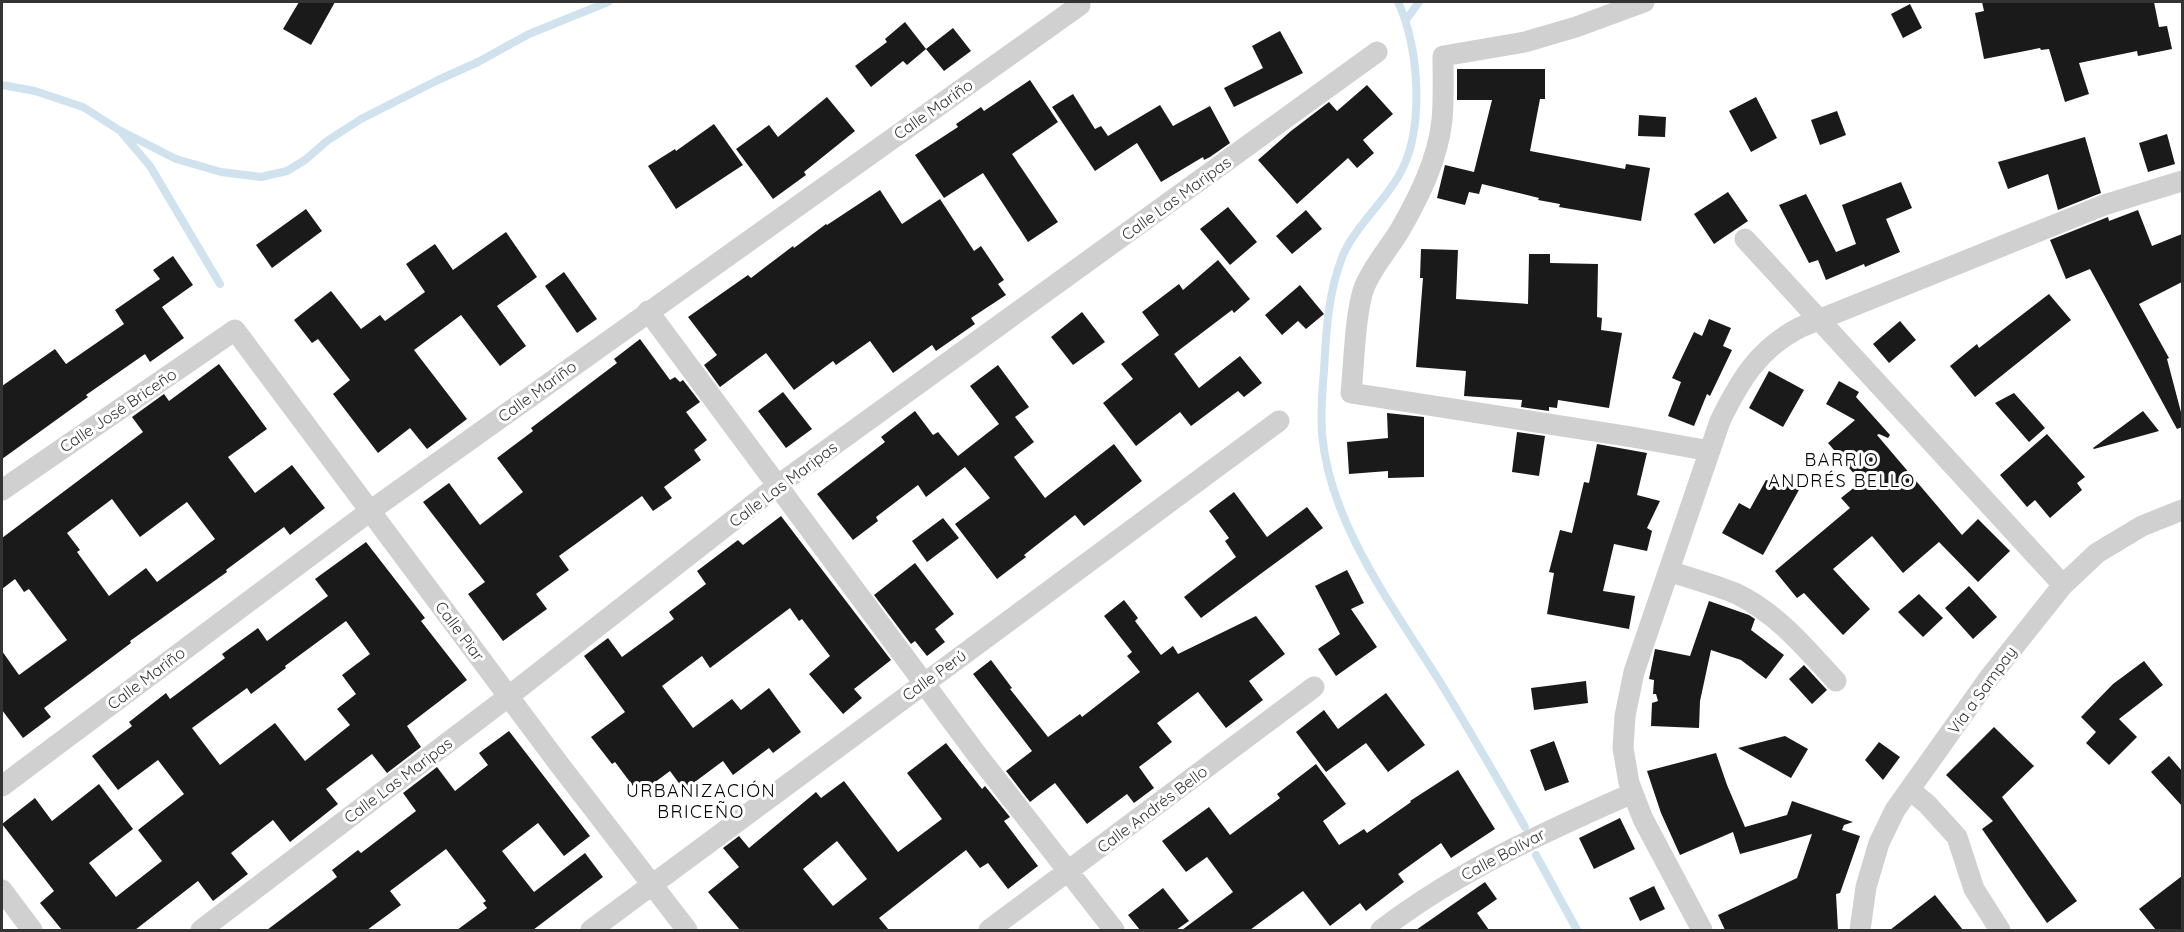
<svg xmlns="http://www.w3.org/2000/svg" width="2184" height="932" font-family="Quicksand,sans-serif">
<style>
.lines{fill:none;stroke-linecap:round;stroke-linejoin:round}
.stream{stroke:#cfe2ee;stroke-width:8}
.building{fill:#1a1a1a;fill-rule:evenodd}
.minor{stroke:#d0d0d0;stroke-width:21}
.labels{text-anchor:middle;dominant-baseline:central;stroke-width:6;stroke-linejoin:round;paint-order:stroke}
.street-label{font-size:16px;fill:#333;stroke:#fff}
.neighbourhood-label{font-size:18px;letter-spacing:1.5px;fill:#000;stroke:#fff}
</style>
<rect width="100%" height="100%" fill="#fff"/>
<g class="lines">
<!-- stream -->
<path class="stream" d="M1398,2C1420,48 1425,133 1398,177C1382,204 1356,226 1343,255C1328,292 1326,332 1324,371C1322,392 1321,413 1322,434C1330,527 1398,613 1445,690C1472,735 1499,781 1525,827
M1406,20L1419,2
M2,85L35,91L83,107L119,130L176,159L221,172L261,177L287,171L305,160L327,141L361,119L438,80L478,62L529,34L608,2
M122,133L150,166L220,284
M1536,855L1577,930"/>
</g>
<!-- building -->
<path class="building" d="M299,2H335L311,45L283,29Z
M1982,2H2154L2159,27L2167,26L2172,49L2138,56L2137,51L2079,63L2089,94L2065,102L2049,49L2041,50L2040,48L1984,59L1975,13L1984,11Z
M1910,4L1922,28L1903,38L1891,14Z
M905,22L926,49L907,65L903,61L871,87L855,66L887,42L885,39Z
M953,28L971,51L944,71L926,49Z
M1280,31L1303,73L1234,107L1224,88L1263,68L1252,46Z
M1457,69H1545V99H1540L1530,151L1625,169L1626,164L1650,168L1641,221L1559,207L1560,204L1538,200L1539,198L1482,184L1479,194L1469,192L1465,205L1437,198L1445,165L1474,172L1492,100H1457Z
M1030,80L1058,122L1012,154L1058,222L1028,242L983,173L944,198L915,155L958,127L956,124L981,107L984,111Z
M1367,85L1393,114L1363,140L1374,153L1357,168L1348,158L1297,204L1258,160L1291,131L1329,102L1337,111Z
M1073,94L1095,129L1101,126L1108,136L1160,105L1173,126L1210,106L1230,143L1210,157L1204,160L1203,157L1161,182L1137,143L1095,171L1052,107Z
M827,97L855,131L804,172L806,175L773,199L736,149L769,125L778,137Z
M1756,97L1777,138L1751,152L1729,111Z
M1837,111L1846,135L1820,145L1811,120Z
M1639,115L1666,117L1665,137L1638,136Z
M714,124L743,165L676,209L648,166L675,149L676,151Z
M2167,134L2175,164L2148,172L2139,143Z
M2085,137L2101,193L2058,210L2048,174L2008,189L1998,162Z
M1901,182L1912,208L1886,219L1900,252L1865,267L1864,264L1826,280L1818,260L1809,263L1779,205L1806,194L1836,252L1856,244L1842,205Z
M880,190L902,224L940,199L974,251L981,246L1004,280L998,284L1006,295L971,318L975,324L936,351L932,345L893,373L870,341L836,365L833,361L794,390L766,353L720,387L704,365L717,355L688,317L748,275L751,278L793,246L794,248L826,224L827,225Z
M1728,192L1748,221L1714,244L1694,214Z
M1228,207L1257,242L1230,265L1200,229Z
M306,209L322,231L272,268L256,245Z
M1306,210L1322,229L1292,254L1276,236Z
M2138,210L2152,246L2182,234V282L2139,304L2169,358L2167,359L2182,416V427L2177,429L2090,269L2066,279L2050,240L2108,217L2109,221Z
M506,232L537,277L497,306L526,346L500,366L461,315L414,350L467,419L427,449L410,428L378,453L333,394L350,380L318,339L312,343L294,320L331,291L361,329L380,315L385,321L425,292L406,264L435,244L453,270Z
M1421,249L1458,250L1456,299L1528,304L1529,254H1550V263L1598,264L1597,317L1602,318L1601,330L1622,333L1609,408L1558,400L1557,408L1549,407V411L1521,407L1522,400L1464,396L1466,371L1416,367L1423,278H1420Z
M173,256L193,285L162,307L184,338L150,362L145,354L86,395L88,397L2,459V386L55,349L66,364L124,324L115,310L160,279L153,270Z
M1218,260L1250,299L1234,313L1232,310L1174,354L1199,388L1240,356L1262,383L1244,397L1238,391L1191,426L1180,412L1136,446L1103,403L1133,379L1121,364L1159,335L1142,312L1179,284L1183,290Z
M564,272L597,319L577,333L545,286Z
M1300,285L1324,314L1306,329L1298,321L1282,335L1265,315Z
M2049,294L2071,320L1975,397L1950,366L1977,344L1979,348Z
M1082,312L1105,342L1073,365L1051,337Z
M1709,319L1731,328L1723,346L1732,350L1710,396L1707,394L1694,426L1668,416L1681,382L1672,378L1694,332L1702,336Z
M1900,321L1916,340L1889,363L1873,344Z
M640,339L670,380L675,377L680,382L683,380L700,402L686,412L707,440L694,450L701,460L664,487L672,498L653,511L642,496L559,556L569,570L536,594L547,609L503,641L468,594L485,582L423,502L449,483L480,525L523,492L497,458L533,431L531,428L617,363L614,359Z
M219,364L267,429L228,457L255,493L292,465L325,508L290,535L284,527L226,570L227,572L130,641L131,643L44,708L51,717L23,738L2,710V651L19,675L67,640L29,589L24,592L15,579L2,589V538L143,432L132,417L164,394L169,401ZM112,499L140,537L187,502L215,539L157,582L146,568L109,596L77,552L80,550L67,533Z
M998,365L1029,407L1015,417L1034,442L1014,457L1045,498L1114,444L1142,481L1084,526L1075,515L1024,555L1026,557L997,579L955,524L990,498L965,467L926,497L918,485L876,517L878,521L853,540L817,494L885,442L881,437L915,411L933,435L938,432L958,456L999,424L970,386Z
M1769,371L1804,390L1783,427L1749,408Z
M1839,381L1859,392L1856,397L1890,435L1888,438L1879,434L1877,435L1962,535L1978,519L2010,551L1978,582L1939,542L1903,573L1872,536L1833,569L1870,609L1843,635L1804,593L1797,598L1775,571L1850,508L1841,498L1861,482L1828,443L1855,420L1826,404Z
M783,392L812,429L786,448L758,411Z
M2014,393L2045,428L2029,442L1995,403Z
M2143,411L2159,431L2094,449L2093,448Z
M1387,413L1424,417V477L1388,478V471L1349,474L1347,442L1388,438Z
M1517,432L1545,436L1539,476L1512,472Z
M2047,434L2085,477L2077,483L2082,490L2050,518L2035,500L2027,507L2000,475Z
M1597,444L1647,453L1637,495L1660,501L1647,528L1652,531L1647,551L1614,544L1603,591L1635,596L1629,629L1547,614L1554,573L1549,572L1560,530L1572,533L1584,482L1589,483Z
M1766,480L1800,488L1763,555L1722,533L1739,503L1750,509Z
M1234,492L1267,537L1307,507L1323,528L1201,618L1184,597L1236,557L1225,541L1229,538L1209,511Z
M781,516L891,660L854,689L862,698L843,714L809,674L830,656L802,619L799,621L790,608L710,668L702,656L662,686L693,728L732,699L741,710L769,688L801,732L773,753L769,748L733,775L723,761L684,790L670,771L639,794L615,762L612,764L591,737L625,712L584,656L608,638L622,657L674,619L669,612L706,584L697,571L738,540L743,545Z
M943,518L959,538L927,562L912,541Z
M366,542L425,618L421,621L467,680L407,726L421,747L387,773L372,754L326,789L338,804L290,842L273,820L231,853L248,874L213,901L198,881L135,930H62L40,903L54,891L2,824L35,798L52,821L99,784L133,829L89,863L116,897L162,861L138,830L184,794L158,760L118,790L92,756L132,726L129,722L166,693L170,699L225,658L222,654L258,628L267,641L328,596L315,579ZM346,621L370,654L342,675L356,694L337,709L350,725L305,761L275,723L220,765L192,728L247,688L251,694L286,668L285,666Z
M915,563L954,614L935,629L945,642L927,656L915,641L911,644L874,595Z
M1347,570L1364,603L1351,609L1377,647L1336,676L1318,649L1340,634L1315,586Z
M1969,586L1997,617L1973,639L1945,608Z
M1919,594L1943,618L1923,637L1898,612Z
M1124,600L1138,618L1135,621L1161,655L1173,646L1178,654L1256,616L1285,654L1249,681L1263,700L1226,728L1198,692L1157,723L1172,742L1139,767L1154,788L1134,803L1127,794L1087,824L1055,783L1030,802L1006,771L1032,751L973,674L991,660L1012,688L1010,689L1048,737L1080,714L1082,717L1140,672L1127,656L1132,652L1104,616Z
M1709,601L1749,615L1755,619L1751,630L1784,655L1766,679L1741,660L1711,650L1700,701L1699,728L1651,726L1652,703L1658,701L1656,694H1653L1654,680L1649,679L1655,649L1690,656Z
M2144,661L2163,685L2119,719L2137,737L2109,765L2086,743L2096,732L2081,717L2113,684Z
M1804,665L1827,690L1812,704L1789,679Z
M1586,681L1588,703L1534,710L1531,688Z
M1386,693L1425,745L1388,772L1366,743L1326,772L1296,732L1324,710L1338,729Z
M1994,727L2034,766L2002,797L2077,901L2047,923L1982,829L1993,821L1946,775Z
M509,731L590,836L564,856L538,823L502,851L534,892L585,853L603,877L533,930H457L487,908L483,903L486,901L446,849L390,891L401,905L367,930H267L337,877L332,870L358,850L361,853L416,811L403,793L437,767L455,791L488,765L479,753Z
M1785,736L1808,749L1791,778L1738,748Z
M1554,741L1569,782L1545,791L1530,750Z
M1879,742L1900,757L1883,780L1865,760Z
M946,743L982,789L985,786L1010,817L1004,821L1038,866L1008,889L988,863L980,868L966,850L879,918L889,930H740L708,892L739,867L723,848L739,836L749,848L816,792L821,798L844,781L898,852L942,819L907,773ZM837,841L867,879L833,906L803,869Z
M1716,753L1727,785L1745,827L1787,815L1792,801L1853,822L1844,825L1842,830L1860,836L1840,893L1836,894L1838,930H1725L1718,915L1797,878L1812,834L1740,854L1733,832L1680,855L1661,813L1647,771Z
M2169,756L2182,771V806L2151,772Z
M1316,764L1346,804L1323,821L1339,845L1364,829L1367,833L1411,802L1410,801L1458,770L1495,829L1451,858L1441,843L1398,874L1404,882L1366,911L1360,903L1330,926L1303,891L1250,930H1182L1233,892L1207,857L1186,872L1162,841L1209,807L1230,835L1280,798L1277,794Z
M1620,818L1635,849L1594,869L1579,838Z
M2182,876V930H2156L2139,909Z
M1485,882L1497,899L1477,913L1489,930H1416Z
M1654,886L1665,909L1640,921L1629,898Z
M1163,888L1189,921L1176,930H1140L1128,915Z
M1935,895L1963,930H1890Z"/>
<g class="lines">
<!-- minor -->
<path class="minor" d="M1644,2L1576,27L1525,42L1443,56C1443,77 1444,99 1442,120C1438,159 1419,197 1400,230C1388,250 1372,267 1364,288C1355,313 1354,364 1351,393L1632,437L1710,451
M1745,239L2063,585
M648,311L975,752L1114,930
M2,490L235,330L559,764L687,930
M1669,571C1692,579 1717,585 1739,595C1779,615 1807,650 1836,681
M2,786L370,511L1080,5
M1910,790L1927,804L1957,837L1974,889L2000,930
M2,890L32,930
M201,930L509,696L777,486L1377,52
M591,930L1279,421
M989,930L1314,687
M1381,930C1458,871 1544,832 1633,793
M1702,930L1643,819L1629,783L1623,748L1625,716L1634,672L1720,421C1740,380 1759,348 1801,327L2104,205L2182,181
M1860,930L1866,887L1879,843L1895,810L1989,678L2063,585L2097,553L2142,526L2182,510"/>
</g>
<g class="labels">
<!-- street labels -->
<g class="street-label">
<text transform="translate(933 109) rotate(-35)">Calle Mariño</text>
<text transform="translate(1176 198) rotate(-36)">Calle Las Maripas</text>
<text transform="translate(537 391) rotate(-36)">Calle Mariño</text>
<text transform="translate(118 410) rotate(-34)">Calle José Briceño</text>
<text transform="translate(783 484) rotate(-37)">Calle Las Maripas</text>
<text transform="translate(460 631) rotate(53)">Calle Piar</text>
<text transform="translate(934 675) rotate(-36)">Calle Perú</text>
<text transform="translate(146 678) rotate(-37)">Calle Mariño</text>
<text transform="translate(1982 690) rotate(-54)">Vía a Sampay</text>
<text transform="translate(398 780) rotate(-37)">Calle Las Maripas</text>
<text transform="translate(1152 809) rotate(-37)">Calle Andrés Bello</text>
<text transform="translate(1503 854) rotate(-28)">Calle Bolívar</text>
</g>
<!-- neighbourhood labels -->
<g class="neighbourhood-label">
<text x="1842" y="459">BARRIO<tspan x="1842" dy="21">ANDRÉS BELLO</tspan></text>
<text x="701" y="790">URBANIZACIÓN<tspan x="701" dy="21">BRICEÑO</tspan></text>
</g>
</g>
<!-- border -->
<rect width="2184" height="932" fill="none" stroke="#333333" stroke-width="6"/>
</svg>
